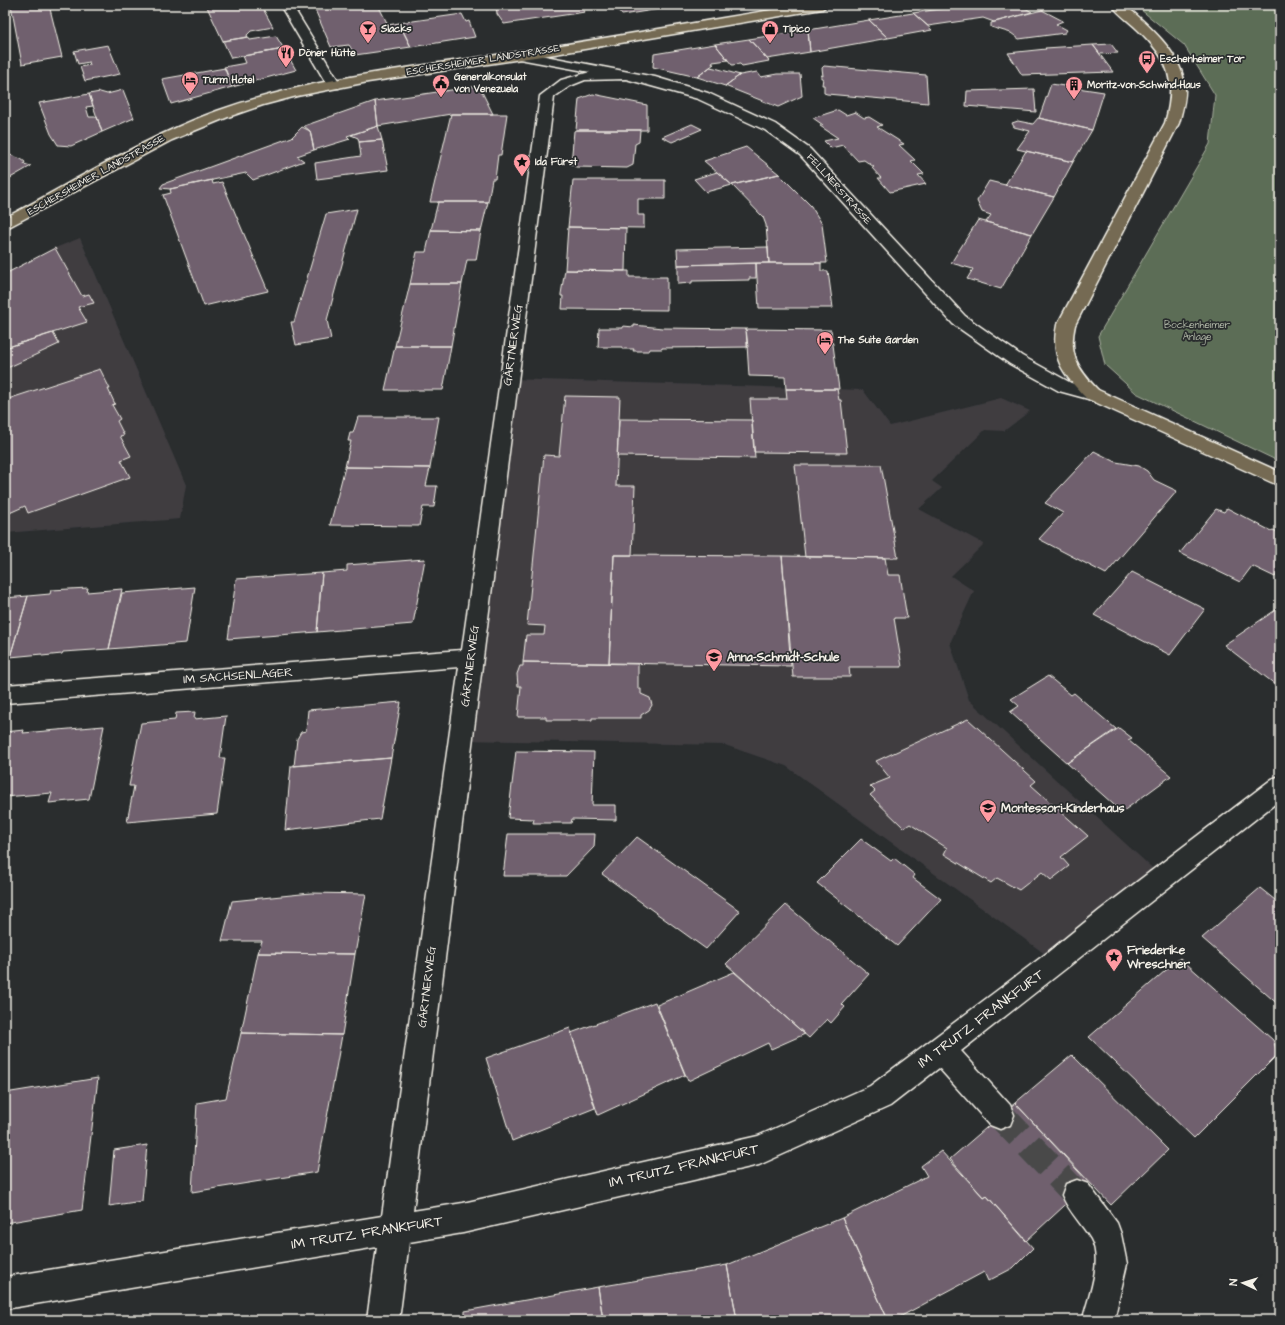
<svg xmlns="http://www.w3.org/2000/svg" width="1285" height="1325" font-family="'Architects Daughter',sans-serif">
<style>
.built{fill:#3f3d41}
.green{fill:#5b6d56;stroke:#a8af9f}
.building{fill:#6f616e;stroke:#f4f1e8}
.lines{fill:none;stroke-linecap:round;stroke-linejoin:round}
.minor-tunnel{stroke:#484a4a;stroke-width:28;stroke-dasharray:28 14;stroke-linecap:butt}
.minor-casing{stroke:#f4f1e8;stroke-width:3}
.major-casing{stroke:#f4f1e8;stroke-width:3}
.minor{fill:#2a2d2e;fill-rule:evenodd}
.major{fill:#746b52;fill-rule:evenodd}
.labels{text-anchor:middle;dominant-baseline:central;stroke-width:3.5;stroke-linejoin:round;paint-order:stroke}
.far-poi-label{font-size:10px;font-weight:bold;fill:#f4f1e8;stroke:#2a2d2e;text-anchor:start}
.far-street-label{font-size:10px;fill:#f4f1e8;stroke:#2a2d2e}
.far-park-label{font-size:10px;fill:#afb6a6;stroke:#2a2d2e}
.street-label{font-size:12px;fill:#f4f1e8;stroke:#2a2d2e}
.poi-label{font-size:12px;font-weight:bold;fill:#f4f1e8;stroke:#2a2d2e;text-anchor:start}
.near-street-label{font-size:14px;fill:#f4f1e8;stroke:#2a2d2e}
</style>
<rect width="100%" height="100%" fill="#2a2d2e"/>
<filter id="ink" filterUnits="userSpaceOnUse"><feTurbulence type="fractalNoise" baseFrequency=".025" numOctaves="2"/><feDisplacementMap in="SourceGraphic" scale="8" xChannelSelector="R" yChannelSelector="G"/><feConvolveMatrix kernelMatrix="1 2 1 2 8 2 1 2 1" color-interpolation-filters="sRGB"/></filter>
<g filter="url(#ink)">
<!-- built -->
<path class="built" d="M80,238L186,485L180,519L5,533V274L55,248Z
M509,379L863,390L890,426L1001,398L1030,411L1004,431L985,430L932,481L942,488L919,509L984,544L951,576L974,591L950,643L969,700L1162,877L1056,962L786,766L725,745L460,740Z"/>
<!-- green -->
<path class="green" d="M1135,5H1280V462L1136,393L1105,365L1098,336L1210,144L1215,95L1184,45Z"/>
<!-- building -->
<path class="building" d="M11,5H49L62,57L22,64Z
M222,5H261L273,27L251,31L247,35L248,37L223,41L207,7Z
M313,5H378L388,25L399,23L411,47L355,55L349,45L331,47Z
M496,5H580L585,12L504,24L497,14Z
M614,5H685L622,15Z
M967,5H1020L1032,12L994,22L983,18L928,26L913,13Z
M1042,10L1063,21L1056,24L1067,30L1065,33L1019,39L1011,33L991,27V23Z
M913,13L932,30L888,38L869,20Z
M462,14L466,22L469,21L475,37L411,47L399,23Z
M869,20L888,38L810,52L808,30Z
M808,30L810,52L767,59L749,39Z
M276,36L284,49L231,58L223,41L248,37L250,40Z
M749,39L769,61L742,66L740,64L732,65L715,44Z
M715,44L728,60L713,62L712,64H714L697,77L653,67L654,54Z
M1111,44L1118,53L1100,54L1093,45Z
M108,45L120,74L85,81L80,67L90,65L89,62L78,64L74,51Z
M1093,45L1113,72L1022,75L1008,53L1046,49L1045,48Z
M284,49L296,70L232,87L224,67L246,63L243,56Z
M824,66L926,75L928,103L827,94L824,93V85H822L823,78H821V75L823,76L822,68Z
M710,67L715,68L740,75L725,86L697,77Z
M225,68L232,87L171,104L162,79Z
M757,72L761,77L777,74H800L802,96L778,107L725,86L740,75Z
M1051,84L1104,92L1092,130L1039,118Z
M479,86L493,114H451L378,126L375,101Z
M1034,89L1036,112L966,106L967,91Z
M123,90L134,118L102,132L89,94L100,92L107,94Z
M89,94L93,106L86,107L89,117H97L102,132L71,146L58,145L51,134L39,103Z
M593,94L647,105V130H576L579,99Z
M375,101L378,126L347,136L350,139L314,150L310,131L304,126Z
M838,110L846,115L855,112L864,118L869,117L882,125L877,127L904,144L899,145L915,160L911,161L924,174L918,175L926,184L890,192L878,178H881L872,168L874,167L864,160L858,161L843,145L831,148L824,141L838,138L820,126L823,125L813,118Z
M451,114H507L501,155H498L495,179H492L488,202H430Z
M1038,118L1092,130L1073,162L1017,149L1030,131L1014,127L1012,123L1018,121L1033,124Z
M692,124L702,129L672,142L662,137Z
M378,126L382,140L359,142L358,138L351,135Z
M302,127L310,131L314,150L297,156L304,161L253,180L246,173L170,189L160,188L163,184L292,137Z
M576,130H640L639,142L635,144L633,165L627,168L576,167L571,164L574,131Z
M382,140L388,170L317,179L315,163L361,156L359,142Z
M746,147L779,174L732,185L704,161Z
M1026,151L1073,162L1054,197L1005,185Z
M5,153L21,159L25,162L24,164L31,166L5,181Z
M717,172L732,185L706,192L694,179Z
M779,174L811,206L822,224L827,263H769L766,225L763,217L732,185Z
M212,180L213,184L222,182L268,291L204,306L163,195L171,193L170,189Z
M573,180H665V199H638V215H644V228L568,227Z
M989,181L1054,197L1032,234L986,222L991,215L982,212L977,201Z
M438,202H488L481,231L431,230Z
M357,209L327,320L331,339L296,345L291,322H294L326,214Z
M978,220L1032,234L1001,289L967,279L973,269L951,263Z
M568,227L626,228L625,271L565,270Z
M431,230L481,231L476,260H467L462,284H410L417,252H426Z
M768,247L769,263L678,265L677,249Z
M55,248L82,296L89,294L94,303L78,307L87,322L5,348V274Z
M756,263H821V271H828L833,308H759Z
M756,263V278H749V280L692,281V283L678,284V265Z
M565,270L629,271V277H667V310L562,309L563,296H561V294Z
M410,284H462L451,346H395Z
M634,325L662,328L746,329L748,347L662,348V349H650L649,351H633L634,349H622V347H598L599,328H623V326L634,327Z
M746,329L831,330L839,389H786L785,377L749,376Z
M53,333L59,344L5,369V348Z
M395,346H451L443,390H385Z
M100,369L110,389H108L115,404L112,405L120,419L117,421L124,435L120,436L131,456L121,460L130,477L28,513L25,506L5,515V400Z
M786,389H837L839,400H841L847,453L754,452L750,399H787Z
M565,396L620,397L616,486H635L632,555H614L609,663L523,662L526,635H544L545,626L527,625L544,455L559,456Z
M358,417H439L430,468L345,467L351,441H348L350,433H353Z
M619,419L752,420L755,458L617,456Z
M1094,451L1116,462L1139,466L1147,471L1154,480L1177,491L1106,574L1039,539L1063,513L1045,503Z
M795,465H881L898,558L805,557Z
M345,467L430,468L426,486H437L434,507H423L419,526L330,525Z
M1227,508L1271,531L1273,530L1280,533V570L1275,577L1252,566L1240,582L1180,553L1216,509L1224,512Z
M614,555L782,556L791,666L609,663Z
M782,556L885,558L888,575H900L907,618H894L902,667H849L850,677H793Z
M425,559L413,624L317,632L322,573L347,571V565Z
M1132,572L1205,609L1170,655L1094,615Z
M322,573L317,632L228,639L236,579Z
M195,587L186,643L109,649L122,593Z
M88,588L87,592L122,589L109,649L63,652L62,654L42,656V654L10,657L28,596L50,594L51,590Z
M28,596L10,657H5V598Z
M1280,607V688L1224,645Z
M523,662L638,664V689H641V694L650,698L652,705L649,710L641,715V718H592V720H546V717H518L521,686H518L517,674L520,666H523Z
M1048,676L1071,695L1074,693L1116,729L1067,763L1010,712L1019,706L1011,699Z
M401,702L391,758L294,766L297,739L301,732L306,731L308,710Z
M195,712L194,719L226,716L220,758H225L217,814L127,822L134,786H129L141,723L175,720L176,713Z
M968,719L1036,781L1031,785L1088,836L1061,857L1069,866L1051,880L1042,872L1019,890L997,878L991,883L944,854L947,848L910,824L904,828L870,795L875,791L870,786L890,778L876,761Z
M104,726L89,799L49,803L52,793L5,797V732L24,730L23,733Z
M1119,728L1132,738L1128,740L1171,776L1122,812L1067,763Z
M516,751L594,752L592,805H616V820L572,819L571,823H533L534,819L508,818Z
M391,758L380,819L285,830L291,766Z
M508,834H595L594,847L566,876H503Z
M637,837L740,911L706,949L602,874Z
M861,839L891,861L894,858L915,875L913,878L941,899L897,946L817,883Z
M1260,888L1280,904V1006L1202,938Z
M311,893L366,894L355,954L258,953L262,941H222L232,901Z
M786,905L869,974L842,1004L845,1007L831,1023L827,1019L809,1038L726,964Z
M258,953L355,954L342,1035L241,1033Z
M1180,958L1273,1040L1278,1054L1194,1138L1089,1037Z
M734,972L805,1034L771,1049L768,1043L688,1081L657,1005Z
M655,1002L685,1075L598,1115L571,1033Z
M570,1028L595,1108L512,1141L486,1058Z
M241,1033L342,1035L317,1172L192,1192L197,1103L226,1098Z
M1072,1055L1168,1150L1111,1205L1015,1103Z
M98,1078L82,1210L5,1223V1093Z
M1015,1103L1089,1183L1026,1241L987,1196L984,1198L950,1159Z
M147,1145L142,1201L109,1206L114,1150Z
M941,1151L984,1198L987,1196L1033,1248L1013,1268L988,1281L984,1272L894,1320H888L842,1218L927,1176L921,1166Z
M842,1218L888,1320H737L727,1265Z
M727,1265L737,1320H603L598,1287Z
M598,1287L603,1320H465V1311Z"/>
<g class="lines">
<!-- minor-tunnel -->
<path class="minor-tunnel" d="M1000,1115L1077,1195"/>
<defs>
<path id="minor" d="M280,5H292L341,85L339,88H329Z
M519,51L655,77L708,93L775,124L810,149L965,316L1022,356L1071,383L1098,390L1101,394L1098,398L1092,400L1059,391L1010,364L953,324L800,155L765,130L698,99L626,79L585,80L570,86L554,97L413,1211L463,1203L758,1136L870,1086L1047,953L1100,910L1272,779L1280,776V800L961,1051L1010,1105L1014,1115L1010,1125L1000,1129L990,1125L939,1068L890,1106L759,1165L463,1233L409,1242L399,1320H367L377,1247L5,1309V1277L382,1216L459,667L5,703V685L462,650L540,96L561,80L590,72L514,58L512,55Z
M1077,1180L1088,1184L1117,1223L1121,1234L1127,1264L1114,1320H1084L1083,1318C1089,1296 1103,1260 1091,1239C1082,1224 1069,1212 1062,1195L1066,1184Z"/>
<path id="major" d="M800,5H828L822,9L555,54L368,82L297,96L263,105L228,117L172,140L5,229V218C75,181 143,138 217,111C313,77 416,67 516,52C611,38 705,21 800,5Z
M1112,5H1125C1149,26 1181,52 1185,86C1186,99 1182,111 1179,123L1075,325C1068,355 1078,369 1098,390L1280,472V486L1086,398C1064,375 1050,358 1057,325L1165,123C1177,80 1169,59 1137,29C1129,21 1118,14 1112,5Z"/>
</defs>
<!-- minor casing -->
<use href="#minor" class="minor-casing"/>
<!-- major casing -->
<use href="#major" class="major-casing"/>
<!-- minor -->
<use href="#minor" class="minor"/>
<!-- major -->
<use href="#major" class="major"/>
</g>
</g>
<!-- icons -->
<defs>
<symbol id="bar-pin" viewBox="-11 -11 22 30"><path d="M0 17L-7.5 6A9.5 9.5 0 1 1 7.5 6Z" fill="#ff9aa2" stroke="#2a2d2e"/><path d="M-6-5H6L.8 .8V4.5H3.5V6h-7V4.5H-.8V.8Z" fill="#111"/></symbol>
<symbol id="shop-pin" viewBox="-11 -11 22 30"><path d="M0 17L-7.5 6A9.5 9.5 0 1 1 7.5 6Z" fill="#ff9aa2" stroke="#2a2d2e"/><path d="M-5-2.5h2.3a2.7 3.5 0 0 1 5.4 0H5L5.5 6h-11ZM-1.5-2.5h3a1.5 2.3 0 0 0-3 0Z" fill="#111"/></symbol>
<symbol id="restaurant-pin" viewBox="-11 -11 22 30"><path d="M0 17L-7.5 6A9.5 9.5 0 1 1 7.5 6Z" fill="#ff9aa2" stroke="#2a2d2e"/><path d="M-5-6h1v4h1v-4h1v4h1v-4h1v5L-1.5 .5V6h-2V.5L-5-1ZM5-6V6H3V1.5H1.5Q1.5-4 5-6Z" fill="#111"/></symbol>
<symbol id="bus-pin" viewBox="-11 -11 22 30"><path d="M0 17L-7.5 6A9.5 9.5 0 1 1 7.5 6Z" fill="#ff9aa2" stroke="#2a2d2e"/><path d="M-5-6H5V4H4V6H2V4H-2V6H-4V4H-5ZM-3.5-4V0h7V-4ZM-3.5 1.2v1.5H-2V1.2ZM2 1.2v1.5H3.5V1.2Z" fill="#111"/></symbol>
<symbol id="hotel-pin" viewBox="-11 -11 22 30"><path d="M0 17L-7.5 6A9.5 9.5 0 1 1 7.5 6Z" fill="#ff9aa2" stroke="#2a2d2e"/><path d="M-6-4.5h1.5V1H6V5H4.5V3h-9V5H-6ZM-4 0a1.8 1.8 0 1 1 3.6 0ZM.5 0V-2.5h3Q6-2.5 6 0Z" fill="#111"/></symbol>
<symbol id="civic-pin" viewBox="-11 -11 22 30"><path d="M0 17L-7.5 6A9.5 9.5 0 1 1 7.5 6Z" fill="#ff9aa2" stroke="#2a2d2e"/><path d="M-.6-6.5H3V-4.5H.6V-3L4-1V1h2V6H-6V1h2V-1L-.6-3ZM-1.2 2.5V6h2.4V2.5Z" fill="#111"/></symbol>
<symbol id="building-pin" viewBox="-11 -11 22 30"><path d="M0 17L-7.5 6A9.5 9.5 0 1 1 7.5 6Z" fill="#ff9aa2" stroke="#2a2d2e"/><path d="M-4-6H4V6H1V3H-1V6H-4ZM-2.5-4.3h1.7v1.8h-1.7ZM.8-4.3h1.7v1.8H.8ZM-2.5-1h1.7V.8h-1.7ZM.8-1h1.7V.8H.8Z" fill="#111"/></symbol>
<symbol id="sight-pin" viewBox="-11 -11 22 30"><path d="M0 17L-7.5 6A9.5 9.5 0 1 1 7.5 6Z" fill="#ff9aa2" stroke="#2a2d2e"/><path d="M0-6L1.8-2.2L6-1.7L2.9 1.2L3.7 5.4L0 3.3L-3.7 5.4L-2.9 1.2L-6-1.7L-1.8-2.2Z" fill="#111"/></symbol>
<symbol id="school-pin" viewBox="-11 -11 22 30"><path d="M0 17L-7.5 6A9.5 9.5 0 1 1 7.5 6Z" fill="#ff9aa2" stroke="#2a2d2e"/><path d="M0-5L7-2L0 1L-7-2ZM-4 1L0 2.5L4 1V4Q0 6-4 4Z" fill="#111"/></symbol>
</defs>
<g fill-rule="evenodd">
<use href="#bar-pin" x="358" y="19" width="20" height="27"/>
<use href="#shop-pin" x="760" y="19" width="20" height="27"/>
<use href="#restaurant-pin" x="276" y="43" width="20" height="27"/>
<use href="#bus-pin" x="1137" y="49" width="20" height="27"/>
<use href="#hotel-pin" x="180" y="70" width="20" height="27"/>
<use href="#civic-pin" x="431" y="73" width="20" height="27"/>
<use href="#building-pin" x="1064" y="75" width="20" height="27"/>
<use href="#sight-pin" x="512" y="152" width="20" height="27"/>
<use href="#hotel-pin" x="815" y="330" width="20" height="27"/>
<use href="#school-pin" x="704" y="647" width="20" height="27"/>
<use href="#school-pin" x="978" y="798" width="20" height="27"/>
<use href="#sight-pin" x="1104" y="947" width="20" height="27"/>
</g>
<g class="labels">
<!-- far-poi labels -->
<g class="far-poi-label">
<text x="381" y="29">Slacks</text>
<text x="783" y="29">Tipico</text>
<text x="299" y="53">Döner Hütte</text>
<text x="1160" y="59">Eschenheimer Tor</text>
<text x="454" y="77">Generalkonsulat<tspan x="454" dy="12">von Venezuela</tspan></text>
<text x="203" y="80">Turm Hotel</text>
<text x="1087" y="85">Moritz-von-Schwind-Haus</text>
<text x="535" y="162">Ida Fürst</text>
<text x="838" y="340">The Suite Garden</text>
</g>
<!-- far-street labels -->
<g class="far-street-label">
<text transform="translate(483 60) rotate(-9)">ESCHERSHEIMER LANDSTRASSE</text>
<text transform="translate(96 175) rotate(-29)">ESCHERSHEIMER LANDSTRASSE</text>
<text transform="translate(839 189) rotate(48)">FELLNERSTRASSE</text>
</g>
<!-- far-park labels -->
<g class="far-park-label">
<text x="1197" y="325">Bockenheimer<tspan x="1197" dy="12">Anlage</tspan></text>
</g>
<!-- street labels -->
<g class="street-label">
<text transform="translate(513 345) rotate(-82)">GÄRTNERWEG</text>
<text transform="translate(470 666) rotate(-83)">GÄRTNERWEG</text>
<text transform="translate(238 676) rotate(-4)">IM SACHSENLAGER</text>
<text transform="translate(427 987) rotate(-83)">GÄRTNERWEG</text>
</g>
<!-- poi labels -->
<g class="poi-label">
<text x="727" y="657">Anna-Schmidt-Schule</text>
<text x="1001" y="808">Montessori-Kinderhaus</text>
<text x="1127" y="950">Friederike<tspan x="1127" dy="14">Wreschner</tspan></text>
</g>
<!-- near-street labels -->
<g class="near-street-label">
<text transform="translate(981 1019) rotate(-37)">IM TRUTZ FRANKFURT</text>
<text transform="translate(684 1166) rotate(-13)">IM TRUTZ FRANKFURT</text>
<text transform="translate(367 1233) rotate(-9)">IM TRUTZ FRANKFURT</text>
</g>
</g>
<!-- margin -->
<rect width="1285" height="1325" fill="none" stroke="#2a2d2e" stroke-width="20"/>
<rect x="10" y="10" width="1265" height="1305" fill="none" stroke="#f4f1e8" stroke-width="1.5" filter="url(#ink)"/>
<!-- north arrow -->
<g transform="translate(1243 1283) rotate(274)" stroke="#2a2d2e" stroke-width="3" paint-order="stroke">
<path d="M0-3L7 15L0 10L-7 15Z" fill="#f4f1e8"/>
<text y="-6" font-size="11" font-weight="bold" text-anchor="middle" fill="#f4f1e8">N</text>
</g>
</svg>
